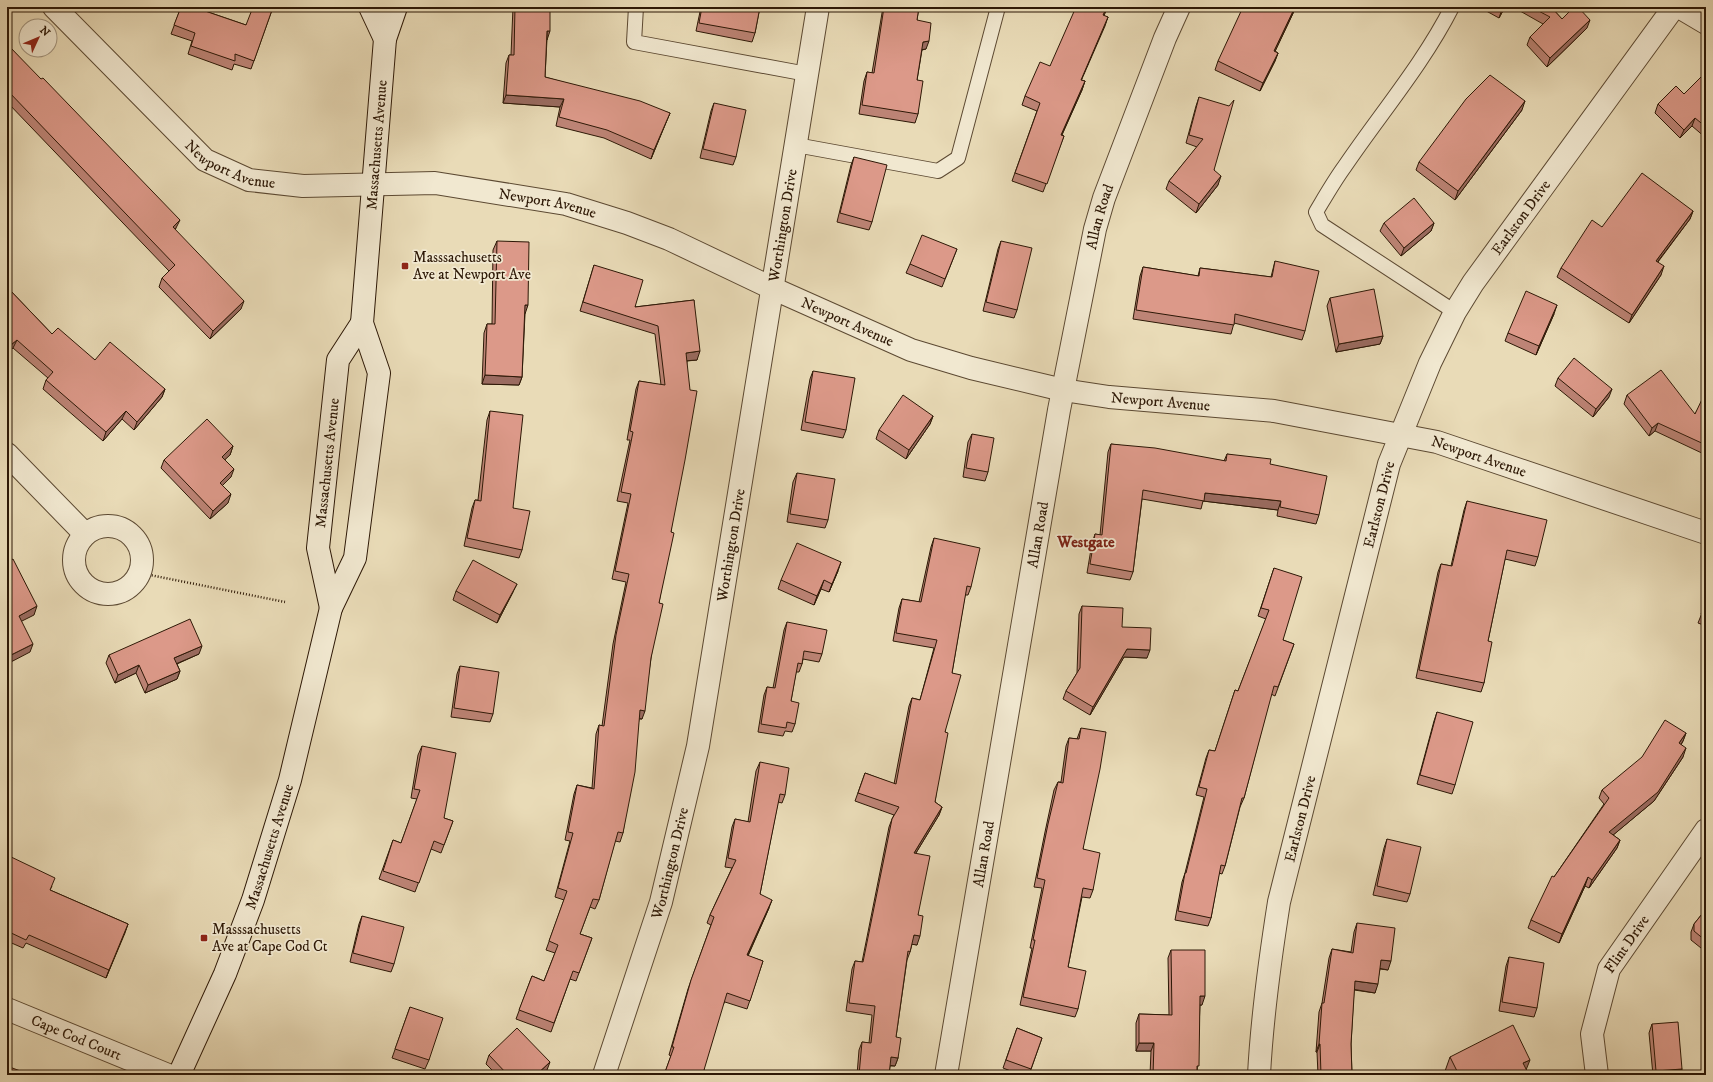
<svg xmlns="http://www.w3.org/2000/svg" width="1713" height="1082" font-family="'IM FELL DW Pica',serif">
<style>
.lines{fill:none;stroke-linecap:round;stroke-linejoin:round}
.service-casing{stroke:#5c4932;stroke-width:16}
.minor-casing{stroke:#5c4932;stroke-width:24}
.secondary-casing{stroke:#2d1806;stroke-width:24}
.path{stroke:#2d1806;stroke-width:2.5;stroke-dasharray:1 2;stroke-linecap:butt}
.service{stroke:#f1e8d0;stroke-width:14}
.minor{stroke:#f1e8d0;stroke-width:22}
.secondary{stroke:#f1e8d0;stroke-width:22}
.wall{fill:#bd8476;stroke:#2d1806}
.shaded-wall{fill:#9a6b60;stroke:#2d1806}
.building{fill:#dc9989;stroke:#2d1806}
.poi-dot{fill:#8f2418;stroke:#f1e8d0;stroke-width:1.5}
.labels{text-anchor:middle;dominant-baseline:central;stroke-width:3.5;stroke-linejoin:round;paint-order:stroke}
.street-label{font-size:15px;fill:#2d1806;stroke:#f1e8d0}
.poi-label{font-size:15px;fill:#2d1806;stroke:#f1e8d0;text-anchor:start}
.neighbourhood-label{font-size:16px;font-weight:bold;fill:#7a1f14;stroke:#f1e8d0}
</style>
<rect width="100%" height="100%" fill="#e9dbb7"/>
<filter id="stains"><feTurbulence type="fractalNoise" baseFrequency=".005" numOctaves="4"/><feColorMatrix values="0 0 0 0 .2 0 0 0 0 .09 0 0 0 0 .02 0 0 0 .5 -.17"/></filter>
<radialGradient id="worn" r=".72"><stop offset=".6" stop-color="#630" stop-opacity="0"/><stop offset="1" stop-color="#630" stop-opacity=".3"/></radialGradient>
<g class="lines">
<defs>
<path id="service" d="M636,7L634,42L807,74
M1452,7C1423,64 1381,113 1345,166C1334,181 1325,197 1316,212L1322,225L1455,312
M796,145L938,171L958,158L998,7"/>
<g id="minor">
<path id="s1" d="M54,7L205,160L249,180L303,186L435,183L566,204L627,223L669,239L772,288L911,350L971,368L1063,390L1109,397L1274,411L1437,442L1706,533"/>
<path d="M1679,7L1706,23"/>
<path d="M7,454L85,534"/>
<circle cx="108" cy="560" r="34"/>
<path id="s2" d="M7,1009L168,1075"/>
<path id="s3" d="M604,1075L661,902L698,746L818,7"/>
<path id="s4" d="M946,1075L1059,410L1095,229L1104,198L1165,38L1179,7"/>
<path id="s5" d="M1259,1075C1262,1017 1270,959 1279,902L1389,464L1430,363L1455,312L1473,283L1674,7"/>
<path id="s6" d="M1597,1075L1592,1034L1609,969L1706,830"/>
</g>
<g id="secondary">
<path d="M370,7L385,39"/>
<path id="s7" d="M331,608L318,548L338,360L362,323"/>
<path id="s8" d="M179,1075L225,974L253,900L290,780L331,608L355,558L379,373L362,323L385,39L396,7"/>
</g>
</defs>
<!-- service casing -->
<use href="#service" class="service-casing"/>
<!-- minor casing -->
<use href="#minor" class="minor-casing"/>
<!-- secondary casing -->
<use href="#secondary" class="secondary-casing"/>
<!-- path -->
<path class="path" d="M140,573L285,602"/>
<!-- service -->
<use href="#service" class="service"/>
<!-- minor -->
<use href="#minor" class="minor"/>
<!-- secondary -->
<use href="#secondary" class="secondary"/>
</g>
<!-- wall -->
<path class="wall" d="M181,7L205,11L246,25L272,10L251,69L234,64L232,70L188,54L192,41L171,34Z
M513,7H550L547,39L545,77L670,113L651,159L604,138L556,126L560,107L503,103L506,63L509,55H511Z
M701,7H760L755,33L752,42L696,31Z
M883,7H919L917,20L926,49L922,50L917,80L918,114L915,123L859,114L864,81L867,72L872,73Z
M1296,7L1275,51L1278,53L1275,61L1260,91L1215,70L1218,61Z
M1479,7H1505L1499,18Z
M1513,7H1551L1562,19L1587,28L1547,67L1527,45L1530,37L1543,24Z
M1104,16L1108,17L1081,80L1085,81L1082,90L1062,135L1064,136L1043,192L1012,181L1037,111L1022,105L1025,96L1050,66Z
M7,44L176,228L175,230L241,309L210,339L159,287L162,278L169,271L7,102Z
M1706,80V138L1692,126L1680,138L1655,113L1658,104L1684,94Z
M1199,97L1214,170L1218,185L1196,213L1166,189L1169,181L1197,147L1186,143L1196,106Z
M714,103L736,157L733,165L700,158L711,111Z
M1522,110L1455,200L1416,170L1419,162Z
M854,157L872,222L869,230L837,222L851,165Z
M1693,211L1690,219L1658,262L1661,275L1629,323L1557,277L1561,268L1602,227Z
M1384,223H1434L1431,231L1401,256L1380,231Z
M497,241L525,314L522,377L519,385L482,384L484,333L487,324H492L493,250Z
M1001,241L1017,310L1014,318L983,311L998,249Z
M957,249L942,287L906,273L910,264Z
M1275,261L1305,331L1302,340L1234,323L1231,334L1133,319L1140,276L1143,267L1198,276L1200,268L1271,277Z
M594,265L635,307L694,300L697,360L687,361L671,532L659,603L651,658L642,719H639L623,833L620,842L615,841L599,900L595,909L590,907L580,934L592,938L576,981L570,979L551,1032L516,1019L532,976L544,981L555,953L546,950L564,900L555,897L570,841L565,840L574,794L577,785L592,788L596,734L599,725L602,726L613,644L626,582L612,579L628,503L617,501L630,440H627L636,389L639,381L661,385L655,334L580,311Z
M7,287L52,334L95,360L165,389L162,397L134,430L122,419L103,441L43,389L46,380L48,378L13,348L9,352L7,350Z
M1330,298L1383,336L1380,344L1336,352L1327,306Z
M1554,314L1536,355L1505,341L1508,333Z
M813,371L846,430L843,438L801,430L810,379Z
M1558,378L1609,397L1593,417L1555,386Z
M1706,394V455L1655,431L1649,436L1624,404L1627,395L1695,414Z
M490,411L513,508L522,550L519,558L464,546L472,508L475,500H478L487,420Z
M933,416L930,424L906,459L876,439L879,430Z
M972,434L988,472L985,481L963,477L968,442Z
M1111,444L1224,461L1227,454L1270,464L1319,515L1316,524L1277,516L1278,510L1203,501L1201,509L1142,499L1133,572L1130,580L1087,573L1092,543L1095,534L1100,535L1108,452Z
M233,446L230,455L225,459L231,477L222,485L228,503L210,519L161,468L164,460Z
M797,473L828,520L825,528L787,522L793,482Z
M1467,501L1538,557L1535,566L1505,559L1488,641L1484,683L1481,692L1416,678L1438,572L1441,564L1451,566L1464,510Z
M934,538L971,587L968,595H965L952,673L945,732L935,802L942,807L939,815L916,853L918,915L917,945L912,944L910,952L907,960L896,1037L898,1058L895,1066H890L889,1075H857L859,1050L862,1042L869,1043L872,1015L846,1011L852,969L855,961L862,962L889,827L892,819L894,815L855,801L865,773L894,784L909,706L912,698L920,700L934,648L893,641L899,608L902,599L919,602L931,547Z
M1274,568L1283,640L1294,644L1275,696L1271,694L1244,798L1240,807L1225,866L1222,874L1219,873L1211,918L1208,926L1175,920L1182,882L1185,873L1204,797L1196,795L1206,758L1209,750L1215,751L1235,690L1238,691L1266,619L1258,616Z
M838,571L829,592L821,589L814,605L778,589L781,580Z
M456,591L513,592L497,623L453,600Z
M1706,603V626L1698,623Z
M1082,606L1122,627L1147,658L1124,657L1090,715L1063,699L1066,691L1077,673L1079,614Z
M787,622L822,654L819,662L803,659L802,664L799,672H796L791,701L795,724L792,732L785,731L783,736L758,732L764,695L767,687L773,688L784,630Z
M199,654L177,664L180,671L177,679L145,693L136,673L115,683L106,663L109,655Z
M460,666L493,714L490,722L451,717L457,674Z
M1437,712L1455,785L1452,794L1417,784L1434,721Z
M1081,728L1083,849L1093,890L1090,898L1082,897L1068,967L1078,1009L1075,1017L1020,1005L1032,948H1030L1042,888L1034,887L1045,832L1054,790L1058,782H1061L1066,746L1069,738L1077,739Z
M1686,733L1683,741L1681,745L1683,757L1654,801L1613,835L1620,840L1617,848L1589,888L1585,886L1559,943L1528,928L1531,920L1554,877L1604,804L1599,798L1602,790Z
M422,746L444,818L453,821L441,853L431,849L415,892L379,879L393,840L401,843L417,799L411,798L418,755Z
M760,762L785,795L782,803L778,802L760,894L769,908L748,956L763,961L747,1009L725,1002L664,1075L671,1056L669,1055L688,989L711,925L707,923L710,915L732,868L725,867L732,827L735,819L748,822L756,771Z
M1387,839L1410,894L1407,902L1373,895L1384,848Z
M7,855L52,886L50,890L128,924L106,978L26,943L23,948L7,941Z
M1706,909V952L1691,940V932L1694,924Z
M362,916L394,964L391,972L350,962L359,924Z
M1357,923L1388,970L1380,969L1375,993L1354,990L1351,1044L1352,1075H1318L1317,1052H1316L1319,1012L1322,1003L1329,958L1332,949L1351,952L1354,932Z
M1171,950L1202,1005H1200L1197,1075H1150L1151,1051H1136V1023L1139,1014L1169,1015L1168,958Z
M1509,957L1537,1008L1534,1017L1499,1011L1506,966Z
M410,1007L429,1060L425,1069L392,1058Z
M1652,1024L1682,1069L1680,1075H1653L1649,1033Z
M1017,1028L1042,1038L1029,1075H1021L1003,1068Z
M489,1055L547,1070L542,1075H497L486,1064Z
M1450,1057L1526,1070L1529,1075H1445L1444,1074Z"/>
<!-- shaded-wall -->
<path class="shaded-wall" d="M1107,7H1108L1100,24L1103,15Z
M1295,7H1296L1271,60L1274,51Z
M1503,7H1505L1499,18L1502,9Z
M1108,17L1105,26L1078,88L1081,80Z
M1590,20L1587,28L1547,67L1550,58Z
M547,31H550L547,40Z
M929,41L926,49L920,50L923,42Z
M1278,53L1275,61L1260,91L1263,83Z
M1085,81L1082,90L1058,143L1061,135Z
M506,95L564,99L560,107L503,103Z
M1525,101L1522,110L1455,200L1458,191Z
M670,113L666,122L651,159L654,150Z
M1695,118L1692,126L1680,138L1684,130Z
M1221,176L1218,185L1196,213L1199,204Z
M1693,211L1690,219L1652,269L1656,261Z
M180,220L176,228L170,235L173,227Z
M1434,223L1431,231L1401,256L1404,248Z
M1664,266L1661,275L1629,323L1632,315Z
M244,301L241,309L210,339L213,331Z
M525,305H528L525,314H522Z
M1557,305L1554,314L1536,355L1539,346Z
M1383,336L1380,344L1336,352L1339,344Z
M17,340L13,348L9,352L12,344Z
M700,351L697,360L683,361L686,353Z
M485,375L522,377L519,385L482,384Z
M165,389L162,397L134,430L137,422Z
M1612,389L1609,397L1593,417L1596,409Z
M126,411L122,419L103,441L106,432Z
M933,416L930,424L906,459L909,450Z
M1658,423L1655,431L1649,436L1652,428Z
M233,446L230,455L219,465L222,457Z
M234,469L231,477L217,491L220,483Z
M1205,493L1281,501L1278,510L1203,501Z
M231,494L228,503L210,519L213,511Z
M841,562L838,571L829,592L832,584Z
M824,580L821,589L814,605L817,596Z
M517,584L513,592L497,623L500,615Z
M37,606L34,615L16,624L19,616Z
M33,644L30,652L7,664V657Z
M202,646L199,654L171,666L174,658Z
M1127,649L1150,650L1147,658L1124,657L1090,715L1093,707Z
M139,665L136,673L115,683L118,675Z
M180,671L177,679L145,693L148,685Z
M640,710L645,711L642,719L637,718Z
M1686,733L1683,741L1676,752L1679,743Z
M1686,748L1683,757L1654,801L1606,841L1609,832Z
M942,807L939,815L911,861L914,853Z
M1620,840L1617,848L1589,888L1592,880Z
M1588,877L1585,886L1559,943L1562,934Z
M772,900L769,908L744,964L747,955Z
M128,924L125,933L106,978L109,970Z
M914,935L920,936L917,945L910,944Z
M1381,960L1391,961L1388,970L1378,968Z
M1355,981L1378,984L1375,993L1352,989Z
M1200,996H1205L1202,1005H1197Z
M1139,1043H1154L1151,1051H1136Z
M1319,1044H1320L1317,1052H1316Z
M891,1057L898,1058L895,1066L888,1065Z
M1530,1060L1524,1075L1523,1063Z
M550,1062L547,1070L542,1075H536Z
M1682,1069L1680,1075H1655L1656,1071Z"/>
<!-- building -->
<path class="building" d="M181,7H207L205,11L246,25L253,7H262L272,10L254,61L235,54V61L191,46L195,33L174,25Z
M515,7H550V31H547L545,77L640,101L670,113L654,150L607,130L559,117L564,99L506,95L509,55H514Z
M702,7H760L755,33L699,23Z
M884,7H919L917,20L931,23L929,41L923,42L917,80L923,81L918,114L862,105L867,72L874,73Z
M1076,7H1107L1103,15L1108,17L1081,80L1085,81L1061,135L1064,136L1047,184L1015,173L1040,103L1025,96L1040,62L1050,66Z
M1243,7H1295L1274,51L1278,53L1263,83L1218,61Z
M1497,7H1503L1502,9Z
M1531,7H1551L1562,19L1574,7H1578L1590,20L1550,58L1530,37L1550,17Z
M7,44L41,79L43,78L180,220L173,227L244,301L213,331L162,278L175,265L7,90Z
M1490,75L1525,101L1458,191L1419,162L1466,99Z
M1702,76L1706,80V127L1695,118L1684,130L1658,104L1676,86L1684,94Z
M1199,97L1229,106L1234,100L1214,170L1221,176L1199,204L1169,181L1203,139L1189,135Z
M714,103L746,110L736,157L703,149Z
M854,157L887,165L872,222L840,213Z
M1642,173L1693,211L1656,261L1664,266L1632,315L1561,268L1592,220L1602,227Z
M1414,198L1434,223L1404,248L1384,223Z
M922,235L957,249L945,279L910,264Z
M497,241L529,242L528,305H525L522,377L485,375L487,324H495Z
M1001,241L1032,248L1017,310L986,302Z
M1275,261L1319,271L1305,331L1235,314L1234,325L1136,310L1143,267L1199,276L1200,268L1272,277Z
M594,265L643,280L635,307L694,300L700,351L686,353L690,390L697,391L685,460L671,532L674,533L659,603L663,604L651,658L645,711L640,710L635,772L623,833L618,832L599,900L593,899L580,934L592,938L579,973L573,971L554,1023L519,1010L532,976L544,981L558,945L549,941L567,891L558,888L573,833L568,832L577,785L594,789L599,725L604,726L616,635L629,574L615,571L631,494L621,492L633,432L630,431L639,381L665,385L658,326L583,302Z
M7,287L52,334L58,328L95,360L110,342L165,389L137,422L126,411L106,432L46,380L53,372L17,340L12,344L7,339Z
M1374,289L1383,336L1339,344L1330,298Z
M1526,291L1557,305L1539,346L1508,333Z
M1574,358L1612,389L1596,409L1558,378Z
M1661,370L1695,414L1705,393L1706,394V445L1658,423L1652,428L1627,395Z
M813,371L855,378L846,430L805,422Z
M903,395L933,416L909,450L879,430Z
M490,411L523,415L513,508L530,511L522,550L467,538L475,500L481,501Z
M207,419L233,446L222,457L234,469L220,483L231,494L213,511L164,460Z
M972,434L994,438L988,472L966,468Z
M1111,444L1155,448L1226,461L1227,454L1271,459L1270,464L1327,476L1319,515L1280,507L1281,501L1205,493L1204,501L1143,490L1133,572L1090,564L1095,534L1102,535Z
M797,473L835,479L828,520L790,514Z
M1467,501L1547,520L1538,557L1507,550L1488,641L1492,642L1484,683L1419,670L1441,564L1452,566Z
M934,538L980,548L971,587L967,586L952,673L961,675L945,732L948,733L935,802L942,807L914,853L930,856L918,915L923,916L920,936L914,935L910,952L908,951L896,1037L901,1038L898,1058L891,1057L889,1075H859L862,1042L871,1043L875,1006L849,1003L855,961L863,962L892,819L899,807L858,793L865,773L896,784L912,698L920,700L937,640L896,633L902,599L921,602Z
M797,543L841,562L832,584L824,580L817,596L781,580Z
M13,559L37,606L19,616L33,644L7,657V562Z
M473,560L517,584L500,615L456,591Z
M1274,568L1302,577L1283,640L1294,644L1278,687L1274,686L1244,798H1242L1225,866L1221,865L1211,918L1178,911L1185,873H1186L1207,789L1199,787L1209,750L1215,751L1235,690L1238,691L1269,610L1261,608Z
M1706,603V616L1701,614Z
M1082,606L1123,608L1122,627L1151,628L1150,650L1127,649L1093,707L1066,691L1080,668Z
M190,619L202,646L174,658L180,671L148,685L139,665L118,675L109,655Z
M787,622L827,630L822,654L804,651L802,664L798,663L791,701L799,703L795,724L787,722L786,728L761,724L767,687L775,688Z
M460,666L499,672L493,714L454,708Z
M1437,712L1473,722L1455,785L1420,775Z
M1665,720L1686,733L1679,743L1686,748L1658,792L1609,832L1620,840L1592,880L1588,877L1562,934L1531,920L1552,876L1554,877L1609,798L1602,790L1642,757Z
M1081,728L1106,732L1100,769L1083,849L1100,853L1093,890L1083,888L1068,967L1086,971L1078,1009L1023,997L1035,940H1033L1045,880L1037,878L1048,824L1058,782L1063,783L1069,738L1079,739Z
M422,746L456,753L444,818L453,821L444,845L434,841L419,883L383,871L393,840L401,843L420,790L414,789Z
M760,762L789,768L785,795L780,794L760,894L772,900L747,955L763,961L750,1001L727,993L704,1070L719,1075H664L674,1047H672L691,980L714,917L710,915L736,860L728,858L735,819L750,822Z
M1387,839L1421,847L1410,894L1377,886Z
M7,855L55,878L50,890L128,924L109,970L29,935L26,940L7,931Z
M1706,909V941L1694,931V924Z
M362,916L404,927L394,964L353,953Z
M1357,923L1395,928L1391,961L1381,960L1378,984L1355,981L1351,1044L1352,1075H1321L1320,1044H1319L1322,1003H1324L1332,949L1353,953Z
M1171,950H1205V996H1200L1199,1066H1197V1075H1153L1154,1043H1139V1014L1172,1015Z
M1509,957L1544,963L1537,1008L1502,1002Z
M410,1007L443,1018L429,1060L395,1049Z
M1678,1022L1682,1069L1656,1071L1652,1024Z
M1513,1025L1530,1060L1523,1063L1529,1075H1459L1450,1057Z
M517,1028L550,1062L536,1075H508L489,1055Z
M1017,1028L1042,1038L1031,1069L1006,1060Z
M7,1066L31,1075H7Z"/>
<!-- markers -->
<g class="poi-dot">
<rect x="401" y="262" width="8" height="8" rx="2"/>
<rect x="200" y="934" width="8" height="8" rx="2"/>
</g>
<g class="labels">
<!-- street labels -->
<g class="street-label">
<text stroke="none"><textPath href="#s8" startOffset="966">Massachusetts Avenue</textPath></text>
<text stroke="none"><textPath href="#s1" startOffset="240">Newport Avenue</textPath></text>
<text stroke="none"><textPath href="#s1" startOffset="564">Newport Avenue</textPath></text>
<text stroke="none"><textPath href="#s4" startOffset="872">Allan Road</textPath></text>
<text stroke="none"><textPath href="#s5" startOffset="907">Earlston Drive</textPath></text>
<text stroke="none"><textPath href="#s3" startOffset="870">Worthington Drive</textPath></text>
<text stroke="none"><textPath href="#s1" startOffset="888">Newport Avenue</textPath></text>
<text stroke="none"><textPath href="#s1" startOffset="1213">Newport Avenue</textPath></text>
<text stroke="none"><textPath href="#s1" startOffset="1537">Newport Avenue</textPath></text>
<text stroke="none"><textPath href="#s7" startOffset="147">Massachusetts Avenue</textPath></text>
<text stroke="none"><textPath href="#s5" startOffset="584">Earlston Drive</textPath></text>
<text stroke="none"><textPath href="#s4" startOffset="548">Allan Road</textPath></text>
<text stroke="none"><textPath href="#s3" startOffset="546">Worthington Drive</textPath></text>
<text stroke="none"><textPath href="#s5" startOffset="260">Earlston Drive</textPath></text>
<text stroke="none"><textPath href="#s8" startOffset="246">Massachusetts Avenue</textPath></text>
<text stroke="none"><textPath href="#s4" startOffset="224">Allan Road</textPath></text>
<text stroke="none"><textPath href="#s3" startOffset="222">Worthington Drive</textPath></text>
<text stroke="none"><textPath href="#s6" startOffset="139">Flint Drive</textPath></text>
<text stroke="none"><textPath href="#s2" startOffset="75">Cape Cod Court</textPath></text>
</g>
<!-- poi labels -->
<g class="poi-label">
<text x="413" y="257">Masssachusetts<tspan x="413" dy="17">Ave at Newport Ave</tspan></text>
<text x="212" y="929">Masssachusetts<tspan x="212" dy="17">Ave at Cape Cod Ct</tspan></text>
</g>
<!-- neighbourhood labels -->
<g class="neighbourhood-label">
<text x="1086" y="542">Westgate</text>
</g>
</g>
<!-- margin -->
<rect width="1713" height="1082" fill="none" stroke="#e9dbb7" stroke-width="24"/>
<rect x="8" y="8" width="1697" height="1066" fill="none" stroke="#2d1806" stroke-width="2"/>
<rect x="12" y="12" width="1689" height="1058" fill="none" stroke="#2d1806"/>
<!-- north arrow -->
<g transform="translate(38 38) rotate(46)"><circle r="19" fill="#f1e8d0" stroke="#a3957f"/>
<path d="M0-3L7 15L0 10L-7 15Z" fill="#8f2418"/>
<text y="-6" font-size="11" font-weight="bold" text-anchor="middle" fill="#2d1806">N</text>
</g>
<rect width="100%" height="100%" filter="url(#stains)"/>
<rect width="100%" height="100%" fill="url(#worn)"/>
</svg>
